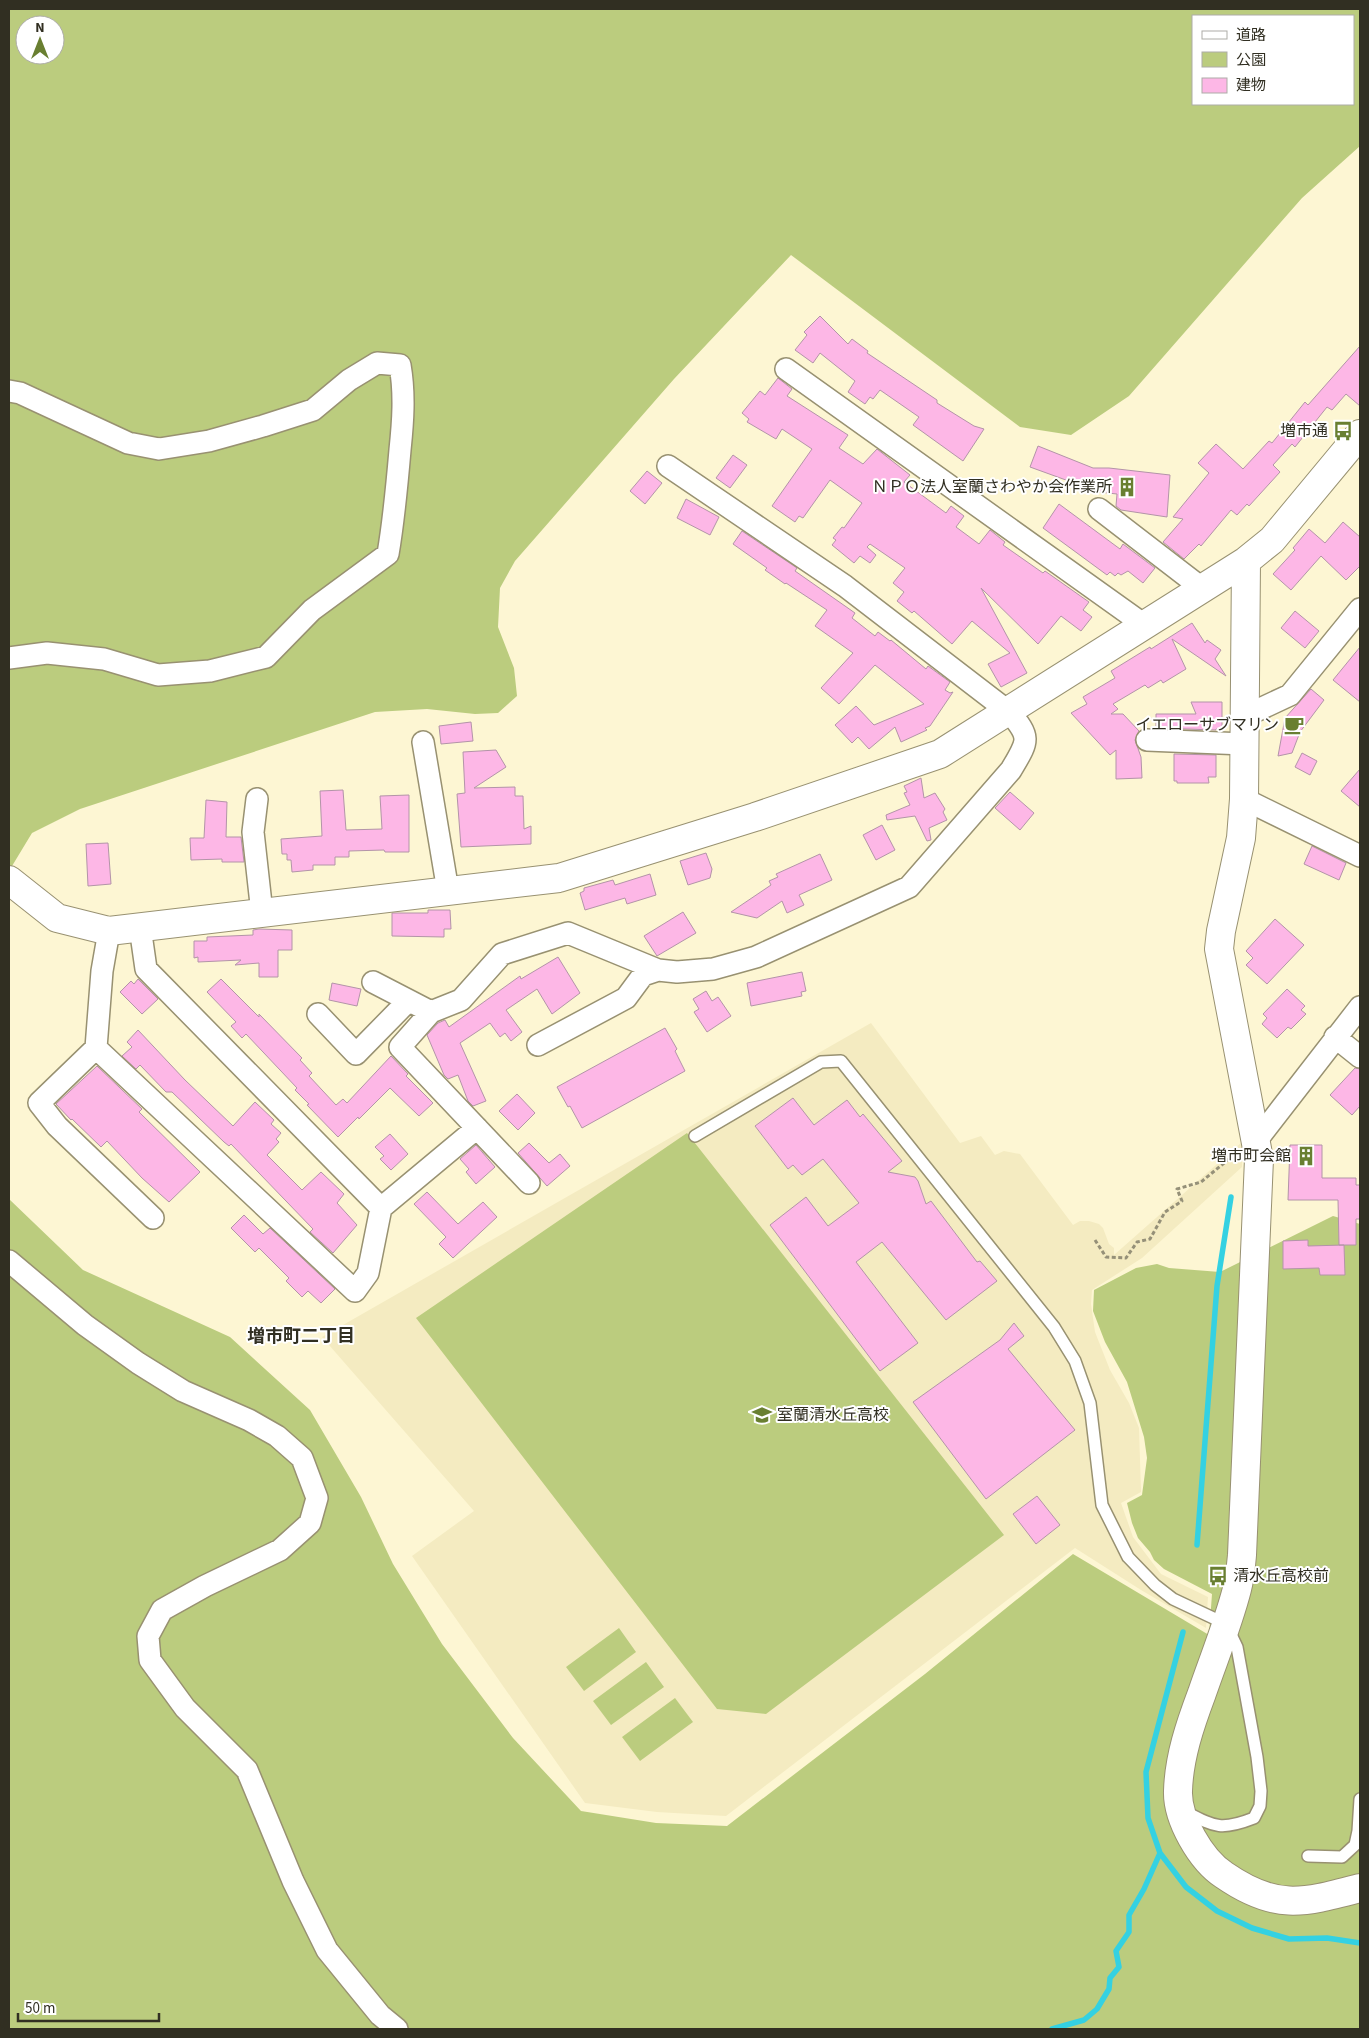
<svg xmlns="http://www.w3.org/2000/svg" width="1369" height="2038" font-family="'Source Sans 3','Noto Sans JP',sans-serif">
<style>
.built{fill:#f4ebc1}
.green{fill:#bbcc7e;fill-rule:evenodd}
.lines{fill:none;stroke-linecap:round;stroke-linejoin:round}
.stream{stroke:#34d1e2;stroke-width:5.5}
.building{fill:#fdb7e6;stroke:#b394a8}
.service-casing{stroke:#989171;stroke-width:14}
.minor-casing{stroke:#989171;stroke-width:24}
.tertiary-casing{stroke:#989171;stroke-width:30}
.path{stroke:#959078;stroke-width:3;stroke-dasharray:4 2.5;stroke-linecap:butt}
.service{stroke:#fff;stroke-width:11}
.minor{stroke:#fff;stroke-width:21}
.tertiary{stroke:#fff;stroke-width:28}
.labels{text-anchor:middle;dominant-baseline:central;stroke-width:4;stroke-linejoin:round;paint-order:stroke}
.poi-label{font-size:16px;fill:#312f22;stroke:#fff;text-anchor:end}
.neighbourhood-label{font-size:18px;font-weight:bold;fill:#312f22;stroke:#fff}
</style>
<rect width="100%" height="100%" fill="#fdf6d3"/>
<!-- built -->
<path class="built" d="M871,1023L960,1143L981,1136L995,1155L1004,1151L1020,1154L1073,1225L1080,1221H1089L1099,1224L1103,1228L1109,1244L1114,1248V1255L1242,1142V1167L1142,1258L1092,1290L1091,1304L1095,1332L1110,1370L1129,1403L1139,1428L1141,1492L1121,1503L1133,1537L1161,1574L1208,1597L1206,1628L1141,1590L1075,1548L726,1816L657,1812L585,1803L412,1556L474,1511L322,1337Z"/>
<!-- green -->
<path class="green" d="M9,9H1360V146L1302,198L1129,396L1071,435L1020,427L791,255L674,379L515,561L500,588L498,627L514,668L517,696L498,713L475,714L427,709L375,712L80,809L32,833L9,871ZM1193,16H1353V104H1193ZM25,25H55V55H25Z
M687,1133L1004,1535L766,1714L717,1709L416,1318Z
M9,1199L83,1270L230,1337L310,1410L361,1497L393,1564L442,1644L513,1738L581,1811L656,1823L727,1826L925,1674L1073,1554L1209,1635L1212,1594L1164,1569L1154,1560L1150,1552L1138,1538L1132,1523L1127,1503L1142,1495L1147,1458L1144,1437L1127,1382L1105,1342L1093,1311L1094,1290L1136,1268L1157,1264L1169,1268L1220,1272L1333,1216L1360,1224V2029H9Z
M619,1628L636,1652L584,1691L566,1667Z
M646,1662L664,1687L611,1725L593,1701Z
M675,1698L693,1722L640,1761L622,1737Z"/>
<g class="lines">
<!-- stream -->
<path class="stream" d="M1197,1545L1217,1286L1231,1197
M1183,1632L1146,1772L1148,1818L1160,1853L1186,1887L1217,1911L1252,1928L1289,1939L1327,1938L1360,1943
M1052,2029L1084,2020L1097,2009L1109,1989L1110,1978L1119,1967L1116,1951L1129,1932V1915L1144,1889L1160,1853"/>
</g>
<!-- building -->
<path class="building" d="M820,316L848,344L852,339L868,351L867,353L937,400V403L974,426L984,429L963,461L913,425L919,417L880,390L873,399L870,397L865,404L848,392L855,381L820,353L813,363L795,350L807,335L804,332Z
M1360,346V406L1346,394L1332,410L1327,407L1295,447L1292,444L1273,465L1280,472L1249,506L1247,504L1237,515L1231,510L1201,546L1199,544L1184,559L1163,542L1183,519L1173,517L1209,473L1198,463L1216,444L1243,469L1269,441L1272,443L1305,402L1308,405Z
M778,378L792,389L787,396L848,435L839,448L863,464L877,449L910,475L904,482L946,513L951,506L964,516L956,527L979,544L990,530L1005,542L1003,545L1043,573L1045,571L1089,602L1083,610L1092,617L1081,631L1061,616L1038,644L981,588L1027,673L1001,687L988,664L1010,653L972,621L952,644L914,611L912,613L897,601L904,592L893,583L905,568L870,544L867,547L876,555L870,563L860,556L854,563L832,545L836,540L833,538L842,527L844,528L862,503L830,480L803,518L799,516L795,522L772,506L812,449L782,429L776,439L747,422L749,419L742,413L760,391L765,395Z
M1038,446L1093,468H1109L1170,475L1167,517L1121,510L1116,506L1117,494L1099,492L1030,467Z
M733,455L747,465L730,488L716,478Z
M647,471L662,483L645,504L630,491Z
M686,499L719,517L710,535L677,518Z
M1059,504L1120,549L1123,544L1155,568L1143,583L1128,571L1121,575L1118,573L1115,576L1110,572L1107,575L1043,528Z
M1343,522L1360,537V566L1346,580L1321,556L1291,590L1273,574L1295,550L1293,548L1309,529L1325,543Z
M742,531L797,568L795,571L855,613L852,618L875,636L878,632L890,641L891,640L926,669L928,666L950,682L945,690L950,693L953,692L930,726L925,728L927,730L901,742L895,727L869,749L858,737L852,743L835,725L856,706L874,725L924,704L875,665L839,704L821,688L853,653L815,626L827,610L786,583L785,584L765,570L767,568L733,544Z
M1295,611L1319,631L1305,648L1281,628Z
M1192,623L1205,643L1207,640L1221,650L1215,659L1226,676L1172,639L1186,669L1163,683L1161,680L1148,688L1145,685L1113,704L1118,709L1111,714H1123L1139,731L1135,740L1141,757L1142,778L1116,779V750L1110,755L1071,713L1087,704L1083,697L1115,678L1111,671L1150,647L1151,649Z
M1360,647V702L1333,680Z
M1311,689L1324,700L1300,732L1292,753L1278,756L1285,718Z
M1191,702H1222V729H1216V730L1156,728V714H1196Z
M471,722L473,741L441,744L439,726Z
M496,750L506,767L474,788L515,787V796H523L524,829L531,826V844L461,847L457,794L465,793L463,752Z
M1302,753L1317,761L1310,775L1295,767Z
M1174,754L1216,755V777H1208L1209,783H1177V781H1174Z
M1360,769V807L1341,791Z
M921,778L924,798L935,793L945,809L943,812L947,820L929,828L931,840L927,841L915,816L887,820L886,815L910,805L904,793L907,792L904,786Z
M343,790L346,830L382,829L380,796L409,795V852H385L384,850L349,851V857H335V865H313V870L292,872L291,860H287V854H282L281,839L322,836L320,791Z
M1010,792L1034,813L1020,830L995,808Z
M206,800L227,802L226,837H241L244,862H222V859L191,860L190,838H204Z
M882,825L895,850L876,860L863,835Z
M108,843L111,884L88,886L86,844Z
M1312,846L1346,863L1339,880L1304,864Z
M706,853L712,869L710,878L688,885L680,861Z
M820,854L832,880L799,895L804,905L787,913L782,901L757,918L731,912L771,885L769,881L778,877L776,874Z
M650,874L656,895L627,904L625,898L585,910L580,893L584,891V888L613,880L615,885Z
M428,910H450L451,929H444V937L392,936V913H428Z
M683,912L696,933L657,956L644,936Z
M1275,919L1304,945L1267,984L1246,965L1253,958L1246,951Z
M259,929L292,930V950H278V977H259V963L235,965L241,960L198,962V957L194,958V941H207V937L253,935V930Z
M558,957L580,993L552,1014L537,989L506,1010L522,1032L511,1041L505,1033L500,1037L490,1023L460,1043L486,1101L473,1106L468,1101L458,1075L448,1079L444,1075L427,1035L438,1023L445,1020L449,1027L520,976L521,979Z
M802,972L806,991L801,992L802,996L751,1006L747,983Z
M138,979L158,999L142,1014L120,992L131,981L134,984Z
M221,979L259,1017V1014L302,1058L300,1060L312,1073L309,1076L336,1105L343,1099L347,1103L391,1056L408,1074L406,1076L433,1103L419,1116L390,1088L359,1119L358,1117L338,1137L307,1105L309,1104L295,1090L297,1088L246,1034L242,1038L231,1026L236,1022L207,992Z
M332,983L361,989L357,1006L329,1000Z
M1287,989L1305,1006L1301,1010L1306,1014L1291,1029L1288,1027L1277,1038L1262,1024L1267,1018L1263,1014Z
M706,991L712,1001L718,997L731,1016L707,1032L694,1012L699,1009L693,999Z
M665,1028L677,1049L675,1051L685,1071L582,1128L570,1106L568,1107L557,1087Z
M138,1030L185,1080L233,1126L255,1102L274,1120L271,1124L281,1133L276,1139L279,1142L267,1155L302,1190L321,1172L344,1194L337,1203L357,1225L333,1253L310,1232L313,1229L231,1144L229,1146L224,1142L172,1092H166L140,1065L136,1069L122,1056L132,1047L127,1042Z
M97,1066L142,1109L139,1112L200,1172L169,1202L142,1178L107,1141L101,1147L72,1119L71,1120L56,1104Z
M1355,1068L1360,1069V1106L1352,1115L1330,1095Z
M517,1094L535,1113L518,1130L499,1111Z
M793,1098L814,1125L847,1100L860,1117L863,1114L902,1161L888,1172L915,1177L918,1181L926,1204L931,1201L977,1262L980,1261L997,1281L946,1320L882,1242L856,1262L918,1343L880,1371L770,1225L806,1197L828,1226L859,1203L823,1159L802,1175L793,1165L788,1169L755,1126Z
M390,1134L408,1154L391,1170L380,1159L384,1156L375,1147Z
M529,1143L549,1163L560,1154L570,1166L547,1186L518,1153Z
M476,1145L495,1167L476,1184L466,1172L469,1169L460,1159Z
M1290,1145H1322V1178H1356V1185H1360V1219H1356V1245H1339L1338,1200H1288Z
M427,1192L458,1224L483,1202L497,1217L453,1258L439,1244L446,1237L414,1204Z
M244,1215L263,1234L270,1228L335,1289L321,1303L308,1291L302,1297L286,1281L289,1278L259,1248L255,1252L231,1228Z
M1308,1240V1246L1344,1245L1345,1275H1320L1319,1268L1283,1269V1241Z
M1014,1323L1024,1336L1008,1349L1075,1430L986,1499L913,1402L1000,1340Z
M1037,1496L1060,1525L1036,1544L1013,1514Z"/>
<g class="lines">
<defs>
<path id="service" d="M695,1136L821,1062L841,1061L1054,1327L1075,1361L1090,1403L1102,1505L1128,1557L1155,1585L1173,1599L1226,1624L1237,1647L1257,1757L1261,1791L1260,1806L1254,1818C1221,1831 1215,1827 1184,1811
M1308,1856L1342,1857L1355,1845L1358,1831L1360,1799"/>
<path id="minor" d="M786,369L1143,624
M9,391L20,393L128,443L159,449L209,441L263,426L313,410L349,380L377,363L400,365C405,394 403,421 400,450C397,485 394,519 388,554L312,610L266,657L210,671L158,675L104,659L47,653L9,658
M1099,509L1203,589
M1245,716L1290,695L1360,609
M1147,740L1244,744
M423,742L448,891
M257,799L253,832L262,913
M1244,799L1360,856
M140,927L146,969L381,1208L477,1128
M109,931L102,971L96,1048L355,1291L368,1273L381,1208
M373,982L431,1012L461,1000L502,954L568,933L658,970L677,972L713,969L756,957L909,887L1011,770C1028,741 1032,738 1009,712L845,586L668,466
M431,1012L400,1047L529,1183
M318,1014L356,1054L408,1001
M1335,1037L1360,1057
M538,1045L626,998L643,975L658,970
M96,1048L39,1103L57,1126L153,1218
M1257,1140L1360,1007
M9,1261L85,1325L138,1363L183,1391L249,1420L277,1436L302,1458L317,1498L310,1523L280,1550L205,1586L162,1610L148,1636L150,1660L185,1708L247,1770L293,1881L327,1950L380,2015L397,2029"/>
<path id="tertiary" d="M1246,561L1244,799L1241,838L1221,931L1219,949L1259,1159L1242,1555C1241,1566 1240,1578 1237,1589C1228,1624 1214,1658 1202,1693C1190,1725 1179,1757 1178,1791C1177,1819 1201,1860 1224,1875C1276,1911 1303,1903 1360,1888
M9,880L57,918L109,931L559,878L755,817L940,754L1246,561L1272,540L1360,434"/>
</defs>
<!-- service casing -->
<use href="#service" class="service-casing"/>
<!-- minor casing -->
<use href="#minor" class="minor-casing"/>
<!-- tertiary casing -->
<use href="#tertiary" class="tertiary-casing"/>
<!-- path -->
<path class="path" d="M1095,1240L1106,1257L1126,1258L1137,1242L1150,1239L1165,1212L1182,1201L1177,1189L1201,1182L1235,1154"/>
<!-- service -->
<use href="#service" class="service"/>
<!-- minor -->
<use href="#minor" class="minor"/>
<!-- tertiary -->
<use href="#tertiary" class="tertiary"/>
</g>
<!-- icons -->
<defs>
<symbol id="bus-bare" viewBox="-9 -9 18 18"><path d="M-5-6H5V4H4V6H2V4H-2V6H-4V4H-5ZM-3.5-4V0h7V-4ZM-3.5 1.2v1.5H-2V1.2ZM2 1.2v1.5H3.5V1.2Z" fill="#697f31" stroke="#fff" stroke-width="2.5" paint-order="stroke"/></symbol>
<symbol id="building-bare" viewBox="-9 -9 18 18"><path d="M-4-6H4V6H1V3H-1V6H-4ZM-2.5-4.3h1.7v1.8h-1.7ZM.8-4.3h1.7v1.8H.8ZM-2.5-1h1.7V.8h-1.7ZM.8-1h1.7V.8H.8Z" fill="#697f31" stroke="#fff" stroke-width="2.5" paint-order="stroke"/></symbol>
<symbol id="cafe-bare" viewBox="-9 -9 18 18"><path d="M-5.5-4.5H6V0H3Q3 3.5 0 3.5H-2.5Q-5.5 3.5-5.5 0ZM3-3.2v2h1.7v-2ZM-6 4.5H4V6H-6Z" fill="#697f31" stroke="#fff" stroke-width="2.5" paint-order="stroke"/></symbol>
<symbol id="school-bare" viewBox="-9 -9 18 18"><path d="M0-5L7-2L0 1L-7-2ZM-4 1L0 2.5L4 1V4Q0 6-4 4Z" fill="#697f31" stroke="#fff" stroke-width="2.5" paint-order="stroke"/></symbol>
</defs>
<g fill-rule="evenodd">
<use href="#bus-bare" x="1329" y="417" width="28" height="28"/>
<use href="#building-bare" x="1113" y="473" width="28" height="28"/>
<use href="#cafe-bare" x="1280" y="711" width="28" height="28"/>
<use href="#building-bare" x="1292" y="1142" width="28" height="28"/>
<use href="#school-bare" x="748" y="1401" width="28" height="28"/>
<use href="#bus-bare" x="1204" y="1562" width="28" height="28"/>
</g>
<g class="labels">
<!-- poi labels -->
<g class="poi-label">
<text x="1328" y="431">増市通</text>
<text x="1112" y="487">ＮＰＯ法人室蘭さわやか会作業所</text>
<text x="1279" y="725">イエローサブマリン</text>
<text x="1291" y="1156">増市町会館</text>
<text x="777" y="1415" text-anchor="start">室蘭清水丘高校</text>
<text x="1233" y="1576" text-anchor="start">清水丘高校前</text>
</g>
<!-- neighbourhood labels -->
<g class="neighbourhood-label">
<text x="301" y="1336">増市町二丁目</text>
</g>
</g>
<!-- border -->
<rect width="1369" height="2038" fill="none" stroke="#312f22" stroke-width="20"/>
<!-- legend -->
<rect x="1192" y="15" width="162" height="90" fill="#ffffff" stroke="#adaca7"/>
<rect x="1202" y="31" width="25" height="8" fill="#ffffff" stroke="#adaca7"/>
<text x="1236" y="40" font-size="15" fill="#312f22">道路</text>
<rect x="1202" y="52" width="25" height="15" fill="#bbcc7e" stroke="#adaca7"/>
<text x="1236" y="65" font-size="15" fill="#312f22">公園</text>
<rect x="1202" y="78" width="25" height="15" fill="#fdb7e6" stroke="#adaca7"/>
<text x="1236" y="90" font-size="15" fill="#312f22">建物</text>
<!-- north arrow -->
<g transform="translate(40 40)"><circle r="24" fill="#ffffff" stroke="#adaca7"/>
<path d="M0-4L9 19L0 12L-9 19Z" fill="#697f31"/>
<text y="-8" font-size="14" font-weight="bold" text-anchor="middle" fill="#312f22">N</text>
</g>
<!-- scale -->
<path d="M18 2013v8h141v-8" fill="none" stroke="#312f22" stroke-width="2.5"/>
<text x="25" y="2013" font-size="15" fill="#312f22" stroke="#ffffff" stroke-width="4" paint-order="stroke">50 m</text>
</svg>
